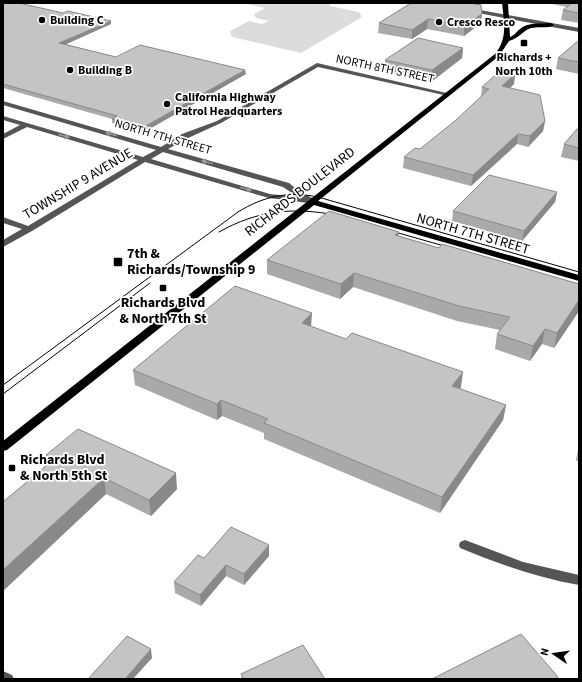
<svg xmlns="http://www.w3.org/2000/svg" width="582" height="682" font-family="'Source Sans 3',sans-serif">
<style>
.green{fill:#dcdcdc}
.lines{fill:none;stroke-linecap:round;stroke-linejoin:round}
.minor{fill:#555;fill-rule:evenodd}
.major{fill:#000;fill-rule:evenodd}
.tram{stroke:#000;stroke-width:1}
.wall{fill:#a9a9a9}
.shaded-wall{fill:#898989}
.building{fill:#c4c4c4;stroke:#898989}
.oneway{fill:#999}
.poi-dot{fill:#000;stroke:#fff;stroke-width:1.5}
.labels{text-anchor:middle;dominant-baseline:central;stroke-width:3.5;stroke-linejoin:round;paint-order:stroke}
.far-poi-label{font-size:12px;font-weight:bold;fill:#000;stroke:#fff;text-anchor:start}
.far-street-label{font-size:12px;fill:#000;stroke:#fff}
.street-label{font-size:14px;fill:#000;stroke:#fff}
.poi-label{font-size:14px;font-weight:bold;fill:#000;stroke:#fff;text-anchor:start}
</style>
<rect width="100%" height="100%" fill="#fff"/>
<!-- green -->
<path class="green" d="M242,3H329L330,6L359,12L362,17L301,53L232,37L230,31L249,21L262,24L269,21L256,18L254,14L265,8Z"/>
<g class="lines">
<!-- minor -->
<path class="minor" d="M469,8L579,28V32L467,11L466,10Z
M317,63L451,94L448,96L318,67L221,123L188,138L168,149L289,183L300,192L316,200V204L269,198L145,162L32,231L3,247V240L22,229L3,223V217L28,226L138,160L27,127L3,139V134L20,125L3,120V116L143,157L156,150L3,105V101L161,147L182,134L217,121ZM163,152L283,187L298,197L270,194L151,159Z
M465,540L523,562L579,575V585C538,578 499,564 460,548L459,545L460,542Z
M3,671L12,675L14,679H3Z"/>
<!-- major -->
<path class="major" d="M502,3H508L510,37C515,35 516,32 520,29C527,22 542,24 551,23L554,25C548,29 539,26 531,28C522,31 521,37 509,41L499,56L318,201L579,275V281L314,205L7,450L3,451V441L495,54C508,38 504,22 502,3Z"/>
<!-- tram -->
<path class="tram" d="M388,230L451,248
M219,232C258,210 293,207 336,215
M3,385L238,212C264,196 288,191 318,197L579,272
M3,394L150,283"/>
</g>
<!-- wall -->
<path class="wall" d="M3,3L111,21V24L65,44L116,57L246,74L144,132L112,123V119L3,88Z
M411,3H481V23L464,36L427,29L412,39L378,33L379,23Z
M547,3H579V23L561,20L563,10L567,7Z
M579,40V74L556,69L558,58Z
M463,48L462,58L431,82L385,71V60Z
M515,74L514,84L510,88L545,121L543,131L528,147L517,144L471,186L403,168L404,157L420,149L456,120L481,97L482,87Z
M579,127V161L561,157L564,144Z
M557,192L555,202L522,241L452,221L453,211Z
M398,236L439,248L579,284V311L554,348L542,344L530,361L495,349L497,334L500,330L457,321L353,287L340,299L267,274V260Z
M311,326L461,387L460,389L506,405L503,420L440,513L264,439V433L222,416L217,420L135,385L133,370Z
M579,445V462L576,460Z
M46,455L177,489L151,516L106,494L3,591V502L48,464Z
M269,556L244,585L226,576L201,606L175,593L174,582L204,558Z
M241,674L325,679H242Z"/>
<!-- shaded-wall -->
<path class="shaded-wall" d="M482,14L481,23L464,36V26Z
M428,19L427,29L412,39V30Z
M111,21V24L60,47L59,43Z
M463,48L462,58L431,82L432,70Z
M245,70L246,74L144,132V127Z
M515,74L514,84L501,96L502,86Z
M545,121L543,131L528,147L530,136Z
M518,134L517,144L471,186L473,175Z
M557,192L555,202L522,241L524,231Z
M399,232L398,246L395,235Z
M354,273L353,287L340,299L341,284Z
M579,300V311L554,348L557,333Z
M312,313L311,328L302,323Z
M545,329L542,344L530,361L533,346Z
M463,372L461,387L450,401L452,386Z
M221,400L222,416L217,420V404Z
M506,405L503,420L440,513L442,497Z
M176,473L177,489L151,516L149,500Z
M104,478L106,494L3,591V570Z
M269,545V556L244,585V574Z
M226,565V576L201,606L200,595Z
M151,649L152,658L133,679H125Z"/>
<!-- building -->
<path class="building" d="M3,3H19L63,13L68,11L111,21L59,43L116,57L140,45L245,70L144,127L112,119L117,116L3,84Z
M411,3H469L481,5L482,14L464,26L428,19L412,30L379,23Z
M572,3H579V13L563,10Z
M418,38L463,48L432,70L385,60Z
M579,40V62L558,58Z
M500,71L515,74L502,86L540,95L545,121L530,136L518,134L473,175L404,157L415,148L420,149L456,120L489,89L482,87Z
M579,127V148L564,144Z
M489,175L557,192L524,231L453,211Z
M329,211L399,232L395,235L439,248L442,244L579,284V300L557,333L545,329L533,346L497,334L510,317L459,306L354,273L341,284L267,260Z
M235,286L312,313L302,323L346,339L352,333L463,372L452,386L506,405L442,497L264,423L268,419L221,400L217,404L133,370Z
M78,429L176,473L149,500L104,478L3,570V502L54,459L46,455Z
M231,527L269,545L244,574L226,565L200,595L174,582L198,555L204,558Z
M521,634L558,677L554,679H432Z
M127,636L151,649L125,679H88Z
M303,645L325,679H244L241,674Z"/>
<!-- one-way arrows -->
<defs><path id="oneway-solid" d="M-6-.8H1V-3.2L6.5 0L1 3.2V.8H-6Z"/></defs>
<g class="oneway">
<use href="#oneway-solid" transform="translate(111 134) rotate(-164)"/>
<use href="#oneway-solid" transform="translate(64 136) rotate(16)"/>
<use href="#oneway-solid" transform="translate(207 162) rotate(-164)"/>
<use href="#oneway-solid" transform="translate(246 189) rotate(17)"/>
</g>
<!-- markers -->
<g class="poi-dot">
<circle cx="42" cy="20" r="4"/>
<circle cx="439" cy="22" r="4"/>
<rect x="520" y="39" width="8" height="8" rx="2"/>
<circle cx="70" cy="70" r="4"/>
<circle cx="167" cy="104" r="4"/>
<rect x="113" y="257" width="10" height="10" rx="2"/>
<rect x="159" y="284" width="8" height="8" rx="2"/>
<rect x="8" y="464" width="8" height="8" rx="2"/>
</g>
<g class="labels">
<!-- far-poi labels -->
<g class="far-poi-label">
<text x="50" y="20">Building C</text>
<text x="447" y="22">Cresco Resco</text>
<text x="524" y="57" text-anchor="middle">Richards +<tspan x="524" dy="14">North 10th</tspan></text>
<text x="78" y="70">Building B</text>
<text x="175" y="97">California Highway<tspan x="175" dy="14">Patrol Headquarters</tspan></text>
</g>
<!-- far-street labels -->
<g class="far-street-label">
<text transform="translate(385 69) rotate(12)">NORTH 8TH STREET</text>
<text transform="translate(163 137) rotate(16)">NORTH 7TH STREET</text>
</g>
<!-- street labels -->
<g class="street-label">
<text transform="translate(78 184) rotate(-31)">TOWNSHIP 9 AVENUE</text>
<text transform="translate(300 192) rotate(-38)">RICHARDS BOULEVARD</text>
<text transform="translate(473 234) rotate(16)">NORTH 7TH STREET</text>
</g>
<!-- poi labels -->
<g class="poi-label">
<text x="127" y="254">7th &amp;<tspan x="127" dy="16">Richards/Township 9</tspan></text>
<text x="163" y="303" text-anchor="middle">Richards Blvd<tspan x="163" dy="16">&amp; North 7th St</tspan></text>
<text x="20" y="460">Richards Blvd<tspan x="20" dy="16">&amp; North 5th St</tspan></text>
</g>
</g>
<!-- border -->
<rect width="582" height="682" fill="none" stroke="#000000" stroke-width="8"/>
<!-- north arrow -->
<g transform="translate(554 654) rotate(283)" stroke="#ffffff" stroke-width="3" paint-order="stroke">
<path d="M0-3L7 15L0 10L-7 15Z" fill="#000000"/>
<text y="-6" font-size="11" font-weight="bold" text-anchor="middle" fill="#000000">N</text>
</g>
</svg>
